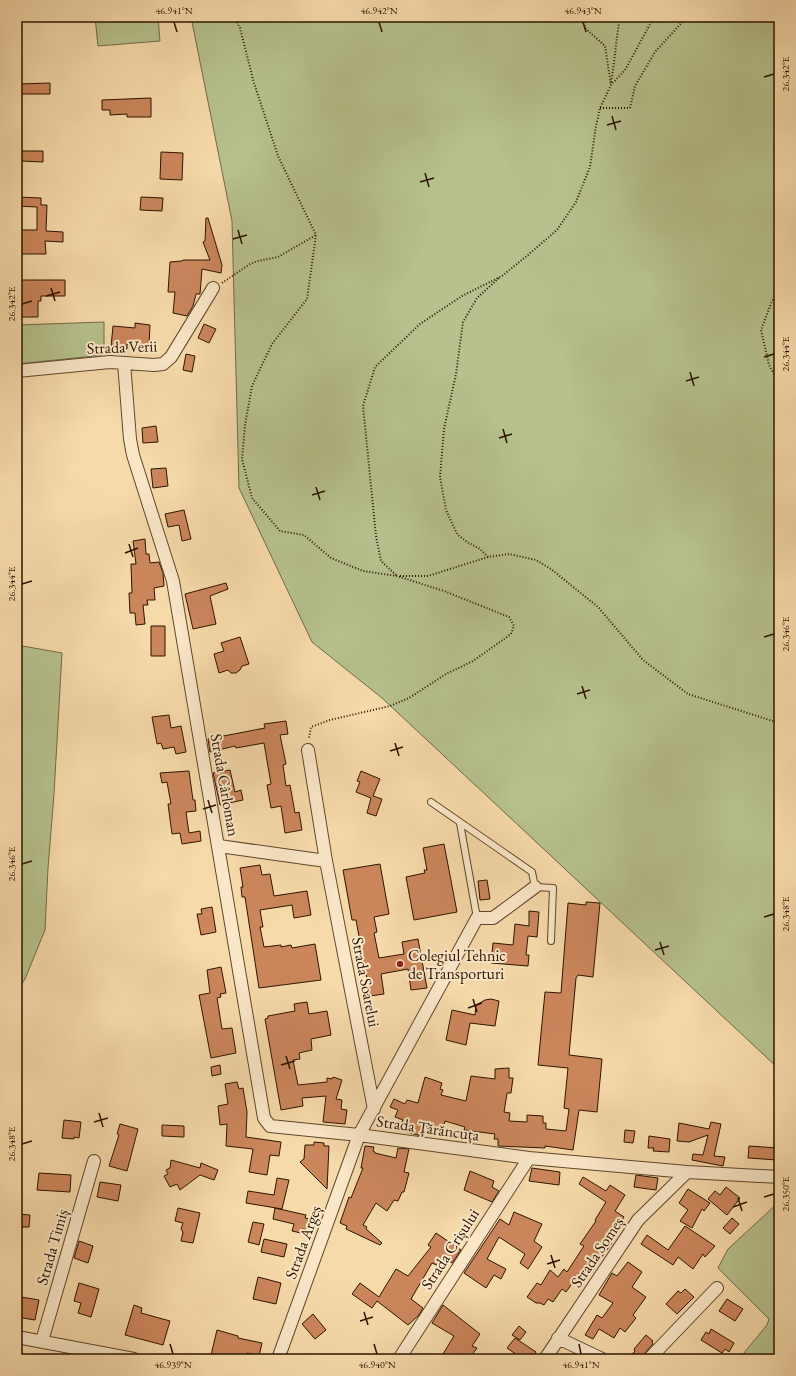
<svg xmlns="http://www.w3.org/2000/svg" width="796" height="1376" font-family="'EB Garamond',serif">
<style>
.green{fill:#b6c18d;stroke:#716a47}
.building{fill:#cc865c;stroke:#2c1401}
.lines{fill:none;stroke-linecap:round;stroke-linejoin:round}
.service-casing{stroke:#5f462b;stroke-width:8}
.minor-casing{stroke:#5f462b;stroke-width:14}
.path{stroke:#2c1401;stroke-width:2;stroke-dasharray:1 2;stroke-linecap:butt}
.service{stroke:#fae7c8;stroke-width:6}
.minor{stroke:#fae7c8;stroke-width:12}
.ticks{fill:none;stroke:#2c1401;stroke-width:1.5}
.poi-dot{fill:#8f2418;stroke:#fae7c8;stroke-width:1.5}
.labels{text-anchor:middle;dominant-baseline:central;stroke-width:4;stroke-linejoin:round;paint-order:stroke}
.street-label{font-size:16px;fill:#2c1401;stroke:#fae7c8}
.poi-label{font-size:16px;fill:#2c1401;stroke:#fae7c8;text-anchor:start}
.neatline{fill:none;stroke:#2c1401;stroke-width:1.5}
.ticks-label{font-size:10px;text-anchor:middle;fill:#2c1401}
</style>
<rect width="100%" height="100%" fill="#f7daaa"/>
<filter id="stains"><feTurbulence type="fractalNoise" baseFrequency=".005" numOctaves="4"/><feColorMatrix values="0 0 0 0 .2 0 0 0 0 .09 0 0 0 0 .02 0 0 0 .5 -.17"/></filter>
<radialGradient id="worn" r=".72"><stop offset=".6" stop-color="#630" stop-opacity="0"/><stop offset="1" stop-color="#630" stop-opacity=".3"/></radialGradient>
<!-- green -->
<path class="green" d="M95,17H158L160,41L98,46Z
M191,17H779V1069L382,698L312,642L239,488L232,221Z
M104,322V355L17,364V325Z
M17,645L62,653L54,794L48,868L45,930L25,979L17,991Z
M779,1202V1359H739L767,1325L769,1319L718,1268L728,1249Z"/>
<!-- building -->
<path class="building" d="M50,83V94H17V84Z
M151,98V117H127V114L110,115V110H102V100Z
M21,151H43V162L21,161Z
M161,152L183,153L182,180L160,179Z
M17,197L41,198V205H47L46,231L63,232V242L45,241L46,254H20L21,240H17V230H37V207L17,206Z
M141,197L163,198L162,211L140,210Z
M206,218H208L222,265L221,273L202,269L200,294H196L193,306L187,316L173,313L175,292H168L170,262L182,261L183,260H210L203,242L205,241Z
M17,280H65V296H41V301H38V317H17Z
M135,323L150,325L149,346L127,344V349L111,347L113,326L135,328Z
M204,324L216,329L209,343L198,338Z
M186,354L195,356L192,372L183,370Z
M156,426L158,442L143,443L142,428Z
M166,468L168,486L153,488L151,469Z
M184,510L191,539L182,541L179,525L168,527L165,514Z
M145,539L146,554H149L150,563L159,562L163,573L164,586L154,588L155,600H147L148,605H143L145,624L136,625L135,613H130L129,593H132L131,564H136L133,541Z
M226,583L228,589L210,596L216,624L193,629L185,594Z
M151,626H165V656H151Z
M240,637L249,664L242,666L240,670L236,673H231L228,670L219,673L214,654L224,651L221,643Z
M169,715L171,728L181,726L186,752L176,754L174,747L163,749L161,743L157,744L152,717Z
M286,721L288,734L280,735L286,764L283,765L286,786L290,785L295,813L299,812L302,830L285,833L281,806L271,808L267,785L271,784L264,743L236,748L235,746L210,752L208,739L265,728L264,724Z
M230,770L235,792L241,790L243,800L220,805L213,773Z
M189,771L193,800H195L196,811L186,812L189,833L200,831L201,841L182,844L180,833L172,834L168,804H171L167,782L162,783L160,773Z
M361,771L380,779L373,796L382,799L376,816L367,813L371,798L356,792L360,782L357,781Z
M444,844L457,912L414,920L406,877L425,873L424,870H427L423,848Z
M380,864L389,914L374,917L377,932L374,933L379,958L404,954L402,942L418,939L427,988L411,990L408,969L381,974L384,994L370,996L356,920H352L343,870Z
M260,865L262,875L270,874L274,896L307,891L311,915L294,918L292,905L260,910L263,927H260L264,947L281,945V947L291,945L292,948L315,944L321,980L259,988L245,897H242L241,887H243L240,868Z
M487,880L490,899L480,900L478,881Z
M586,902L600,903L593,977L578,975L576,978L569,1055L602,1059L597,1112L579,1110L573,1150L545,1146V1148L498,1146V1139H494L495,1134L464,1130L465,1127L445,1121L442,1132L425,1126L421,1136L407,1132L408,1127L401,1124L403,1120L395,1117L398,1110L390,1107L394,1099L405,1104L407,1100L418,1103L425,1077L442,1083L440,1089L443,1090L441,1095L466,1101L471,1076L495,1079V1069L509,1068V1078H513L511,1093H507L504,1112L510,1113L509,1121L527,1122V1115L543,1116V1123H546V1129L566,1131L569,1109L564,1108L568,1068L538,1065L545,992L561,993L568,903L586,905Z
M212,907L216,932L201,935L197,914H202L201,909Z
M529,911L539,912L537,937L528,936L526,955H529L528,966L491,963L493,943L513,945L515,924L529,926Z
M221,967L226,993L220,994L221,997L217,998L222,1029L232,1028L236,1053L211,1058L199,995L210,993L207,970Z
M491,999L499,1001L495,1026L470,1023L466,1045L446,1040L452,1010L475,1015L476,1005L485,1000Z
M307,1002L309,1014L327,1011L331,1035L311,1039L312,1050L299,1053L300,1059L293,1060L298,1085L327,1082V1078L332,1079L333,1077L342,1080L336,1099L342,1100L341,1109L347,1110L345,1124L323,1122L326,1096L302,1098L303,1106L281,1110L265,1019L268,1018V1016L295,1011L294,1004Z
M220,1065L221,1074L212,1076L211,1067Z
M237,1082L239,1089L243,1088L247,1112L246,1137L281,1142L279,1156L270,1155L267,1175L249,1172L253,1149L226,1146L227,1124L220,1125L218,1106L228,1104L225,1084Z
M64,1120L81,1122L79,1138L74,1137V1139L62,1138Z
M711,1122L721,1124L714,1156L725,1157L723,1166L692,1160L693,1154L703,1155L708,1135L689,1142L677,1141L679,1123L709,1129Z
M120,1124L138,1129L127,1171L109,1166L119,1135L117,1134Z
M162,1125L184,1126V1137L162,1136Z
M625,1130L635,1131L633,1143L624,1142Z
M649,1136L670,1139L669,1152L653,1151L654,1148H648Z
M314,1142L324,1143V1146H329L327,1189L300,1162L304,1159L305,1145H314Z
M365,1146L374,1147L373,1151L375,1152V1153L396,1158L398,1148L409,1149L404,1172L409,1173L404,1192H402L398,1201L394,1200L387,1211L376,1203L363,1225L367,1227L366,1229L382,1243L380,1245L346,1229L347,1226L340,1223L349,1197L351,1198L363,1168H361Z
M749,1146L777,1148V1160L748,1158Z
M171,1160L200,1168L201,1163L218,1170L214,1180L200,1175L180,1190L177,1184L170,1187L164,1176L168,1174L166,1170L170,1168Z
M532,1168L560,1172L559,1185L529,1181Z
M470,1171L494,1181L492,1187L499,1191L492,1202L464,1190Z
M39,1173L71,1175L70,1192L37,1190Z
M636,1175L658,1178L656,1190L634,1187Z
M583,1177L606,1191L610,1185L625,1195L615,1211L624,1217L609,1241L612,1243L601,1258L600,1257L587,1275L581,1271L566,1292L562,1289L553,1302L548,1299L544,1305L540,1303H536L527,1297L537,1283L541,1285L550,1270L558,1277L564,1269L567,1272L584,1246L580,1244L596,1221L595,1220L606,1202L579,1184Z
M277,1178L289,1180L282,1209L246,1203L248,1191L274,1195Z
M100,1182L121,1185L118,1201L97,1197Z
M726,1187L740,1198L727,1215L708,1199L715,1191L720,1195Z
M688,1189L710,1203L704,1211L702,1209L692,1228L680,1221L688,1210L679,1203Z
M178,1208L200,1213L193,1243L181,1241L183,1232L181,1229L183,1223L175,1221Z
M275,1208L306,1215L305,1218L309,1219L306,1230L302,1229L301,1233L292,1231L294,1224L273,1219Z
M514,1212L542,1224L534,1241L542,1247L528,1269L520,1263L525,1254L499,1237L487,1259L506,1269L501,1279L494,1275L486,1288L464,1273L500,1219L509,1225Z
M17,1214L30,1215L29,1227H17Z
M732,1218L739,1224L730,1234L723,1228Z
M253,1222L264,1224L259,1245L248,1242Z
M685,1226L715,1246L705,1257L703,1254L693,1269L678,1257L673,1265L641,1244L647,1235L668,1250Z
M436,1233L461,1250L452,1263L445,1258L439,1266L432,1263L411,1299L423,1308L419,1315L408,1325L377,1301L372,1308L352,1294L360,1283L379,1297L396,1269L408,1276L431,1247L428,1245Z
M264,1239L287,1244L284,1257L261,1252Z
M79,1241L93,1246L88,1263L74,1258Z
M628,1262L642,1272L632,1287L646,1297L633,1315L636,1318L625,1332L620,1328L614,1338L599,1329L593,1339L585,1335L597,1315L602,1318L613,1303L599,1295L612,1273L617,1276Z
M258,1277L281,1283L276,1304L253,1299Z
M79,1283L99,1289L91,1317L78,1313L81,1303L74,1301Z
M685,1289L694,1297L677,1314L666,1304L678,1291L681,1293Z
M21,1297L39,1300L35,1320L17,1317Z
M727,1299L743,1309L735,1321L719,1311Z
M134,1305L142,1308L141,1313L170,1321L163,1345L125,1335Z
M443,1305L480,1334L472,1346L477,1348L469,1359H440L454,1336L432,1323Z
M313,1314L326,1330L315,1339L302,1324Z
M519,1326L526,1332L520,1340L512,1335Z
M711,1329L734,1343L729,1352L725,1349L722,1353L701,1340L706,1332L709,1334Z
M217,1330L238,1336V1338L262,1343L259,1356L247,1353L246,1359H226L211,1355Z
M646,1335L653,1341L652,1342L653,1344L644,1354L642,1359H628L635,1351L634,1349Z
M515,1338L536,1352L532,1359H523L507,1348Z"/>
<g class="lines">
<defs>
<path id="service" d="M431,802L532,872L535,887L553,888L551,941
M460,823L477,918"/>
<path id="minor" d="M124,363L130,439L133,455L173,581L264,1118L270,1126L359,1135L529,1158L687,1172L779,1177
M17,371L110,362L154,365L163,364L171,357L213,288
M308,750L326,861L374,1109
M219,846L326,861
M17,1337L134,1359
M558,1338L602,1359
M42,1341L94,1161
M278,1359L359,1135L477,918H493L535,887
M399,1359L529,1158
M545,1359L638,1220L687,1172
M649,1359L717,1288"/>
</defs>
<!-- service casing -->
<use href="#service" class="service-casing"/>
<!-- minor casing -->
<use href="#minor" class="minor-casing"/>
<!-- path -->
<path class="path" d="M234,17L240,28L254,83L278,156L316,235L307,299L272,344L252,386L245,425L242,459L252,498L280,531L304,535L331,558L363,571L397,576L444,591L509,617L514,626L511,634L473,661L446,674L409,698L390,706L330,720L311,727L309,738
M581,17L586,29L605,46L611,85
M611,82C615,60 616,39 620,17
M600,108H630L635,86L655,52L687,17
M222,283L250,264L258,261L278,257L316,235
M779,293L772,301L761,330L769,365L779,382
M488,557L480,549L467,542L457,534L446,510L440,477L444,429L456,374L463,322L477,298L499,278
M396,575L381,561L376,536L363,406L375,367L420,324L462,296L502,276L528,255L557,230L576,202L590,167L596,126L600,108L611,85L625,70L654,17
M400,576H428L488,557L509,554L536,560L551,569L598,607L643,660L688,694L779,723"/>
<!-- service -->
<use href="#service" class="service"/>
<!-- minor -->
<use href="#minor" class="minor"/>
</g>
<!-- ticks -->
<path class="ticks" d="M174,22L177,32M379,22L382,32M583,22L586,32M764,77L774,74M612,116L616,130M607,125L621,121M425,173L429,187M420,182L434,178M238,230L242,244M233,239L247,235M51,288L55,301M46,296L60,292M22,304L32,301M764,357L774,354M690,372L694,386M686,381L699,377M503,429L507,443M499,438L512,434M316,487L320,500M312,495L325,491M129,544L133,557M125,553L138,548M22,584L32,581M764,637L774,634M582,686L586,699M577,694L590,690M395,743L399,756M390,751L403,747M208,800L212,813M203,809L216,805M22,864L32,861M764,917L774,914M660,942L664,955M655,950L669,946M473,999L477,1012M468,1008L482,1003M286,1056L290,1069M281,1065L295,1061M99,1113L103,1127M94,1122L108,1118M22,1144L32,1141M764,1197L774,1194M738,1198L742,1211M733,1207L747,1202M551,1255L555,1268M547,1264L560,1260M364,1312L368,1325M360,1321L373,1317M170,1344L173,1354M374,1344L377,1354M579,1344L581,1354"/>
<!-- markers -->
<circle class="poi-dot" cx="400" cy="964" r="4"/>
<g class="labels">
<!-- street labels -->
<g class="street-label">
<text transform="translate(122 347) rotate(-2)">Strada Verii</text>
<text transform="translate(225 785) rotate(80)">Strada Cârloman</text>
<text transform="translate(366 982) rotate(79)">Strada Soarelui</text>
<text transform="translate(428 1128) rotate(8)">Strada Țărăncuța</text>
<text transform="translate(303 1242) rotate(-70)">Strada Argeș</text>
<text transform="translate(52 1247) rotate(-74)">Strada Timiș</text>
<text transform="translate(450 1249) rotate(-57)">Strada Crișului</text>
<text transform="translate(597 1252) rotate(-56)">Strada Someș</text>
</g>
<!-- poi labels -->
<g class="poi-label">
<text x="408" y="955">Colegiul Tehnic<tspan x="408" dy="18">de Transporturi</tspan></text>
</g>
</g>
<!-- margin -->
<rect width="796" height="1376" fill="none" stroke="#f7daaa" stroke-width="44"/>
<rect x="22" y="22" width="752" height="1332" class="neatline"/>
<g class="ticks-label">
<text x="174" y="14">46.941°N</text>
<text x="379" y="14">46.942°N</text>
<text x="583" y="14">46.943°N</text>
<text transform="translate(785 74) rotate(-90)" y="4">26.342°E</text>
<text transform="translate(11 304) rotate(-90)" y="4">26.342°E</text>
<text transform="translate(785 354) rotate(-90)" y="4">26.344°E</text>
<text transform="translate(11 584) rotate(-90)" y="4">26.344°E</text>
<text transform="translate(785 634) rotate(-90)" y="4">26.346°E</text>
<text transform="translate(11 864) rotate(-90)" y="4">26.346°E</text>
<text transform="translate(785 914) rotate(-90)" y="4">26.348°E</text>
<text transform="translate(11 1144) rotate(-90)" y="4">26.348°E</text>
<text transform="translate(785 1194) rotate(-90)" y="4">26.350°E</text>
<text x="173" y="1368">46.939°N</text>
<text x="377" y="1368">46.940°N</text>
<text x="581" y="1368">46.941°N</text>
</g>
<rect width="100%" height="100%" filter="url(#stains)"/>
<rect width="100%" height="100%" fill="url(#worn)"/>
</svg>
